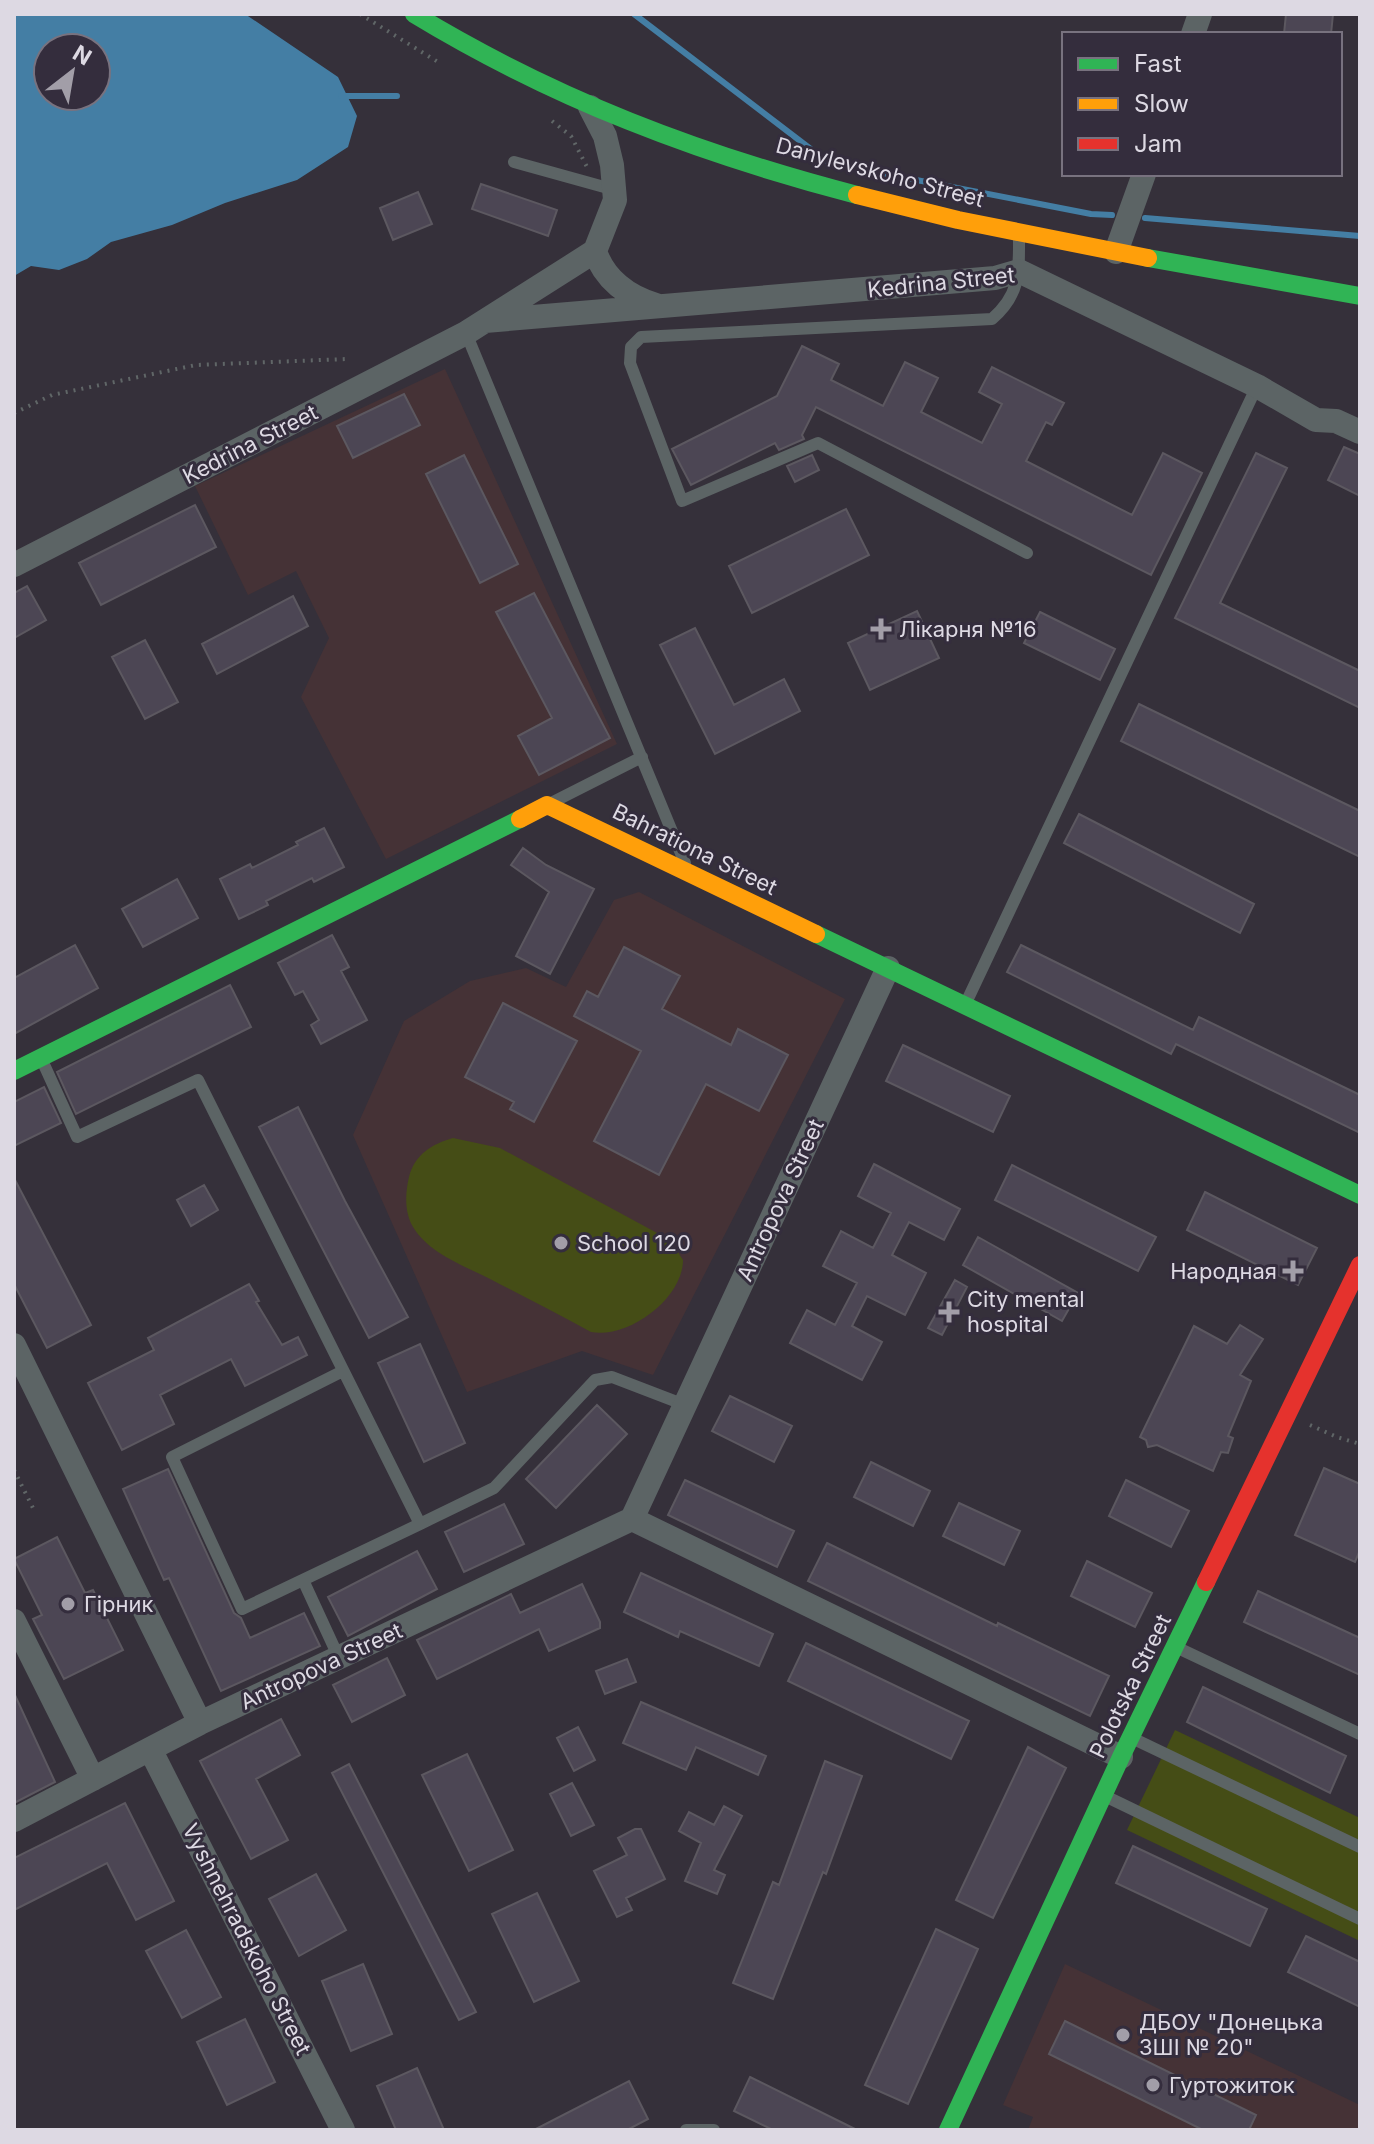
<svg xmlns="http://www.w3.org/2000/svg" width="1374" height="2144" font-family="Inter,sans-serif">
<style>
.education{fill:#453236}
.green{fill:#454d16}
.water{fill:#447ea4;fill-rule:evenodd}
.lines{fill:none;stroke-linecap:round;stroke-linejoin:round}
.stream{stroke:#447ea4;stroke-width:6}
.building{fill:#4c4654;stroke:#5c5860;stroke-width:2}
.path{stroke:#606667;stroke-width:4;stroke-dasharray:2 6;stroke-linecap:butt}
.lane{stroke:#5c6465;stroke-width:12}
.street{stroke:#5c6465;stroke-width:24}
.fast{stroke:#30b455;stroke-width:18}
.slow{stroke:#ff9f0a;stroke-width:18}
.jam{stroke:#e5322d;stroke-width:18}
.poi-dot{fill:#a29ea8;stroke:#342d3d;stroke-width:3}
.labels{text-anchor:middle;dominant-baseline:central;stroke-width:6;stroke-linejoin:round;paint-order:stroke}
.street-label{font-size:22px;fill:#ddd9e3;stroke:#342d3d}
.poi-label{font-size:22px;fill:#ddd9e3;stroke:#342d3d;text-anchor:start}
</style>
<rect width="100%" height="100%" fill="#35303a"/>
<!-- education -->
<path class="education" d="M445,369L617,744L386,859L301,697L329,638L296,571L248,595L195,486Z
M639,892L845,999L653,1375L582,1351L467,1392L353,1135L404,1021L470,981L526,968L566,987L614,900Z
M1065,1964L1360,2105V2130H1028L1033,2117L1003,2105Z"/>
<!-- green -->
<path class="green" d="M453,1138L500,1148L670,1240L683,1260C683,1298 629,1339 591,1332C558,1314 525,1297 492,1280C467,1267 432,1255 415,1230C404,1215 405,1194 409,1177C415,1154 432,1144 453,1138Z
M1175,1730L1360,1818V1941L1127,1830Z"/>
<!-- water -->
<path class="water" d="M14,14H245L338,77L357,116L348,147L297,180L225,203L172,225L111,242L87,259L59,270L31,266L14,276ZM48,48H96V96H48Z"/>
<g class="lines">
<!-- stream -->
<path class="stream" d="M634,14L829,163L1091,214L1112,215
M341,96H397
M1145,218L1360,236"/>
</g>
<!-- building -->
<path class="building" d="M1286,14H1333L1331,34H1284Z
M481,184L557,210L548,236L472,209Z
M418,192L432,224L393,240L380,208Z
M802,346L839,364L831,380L883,406L905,362L938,378L921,412L982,443L1002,404L979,392L992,367L1064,403L1052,425L1046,422L1026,461L1132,515L1163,453L1202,473L1151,575L816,407L802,435L804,439L779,450L775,443L691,485L672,449L777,396Z
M404,394L420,425L353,458L337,426Z
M1344,447L1360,454V496L1328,480Z
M1256,453L1287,468L1220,603L1360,671V708L1175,618Z
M464,455L518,564L480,583L426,474Z
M812,455L819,470L795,482L787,466Z
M195,505L216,547L101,605L79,563Z
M846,509L869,555L752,613L729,566Z
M27,586L46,620L14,638V593Z
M534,593L610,738L539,775L518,736L552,718L496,612Z
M293,596L308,626L217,674L202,644Z
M917,611L939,658L870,690L848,643Z
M1040,612L1115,649L1100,680L1024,643Z
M695,628L734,705L784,679L800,711L715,754L660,645Z
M145,640L178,702L145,719L112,657Z
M1139,704L1360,811V857L1121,741Z
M1079,814L1254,904L1240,933L1064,843Z
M324,828L344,867L314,882L312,878L266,901L268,905L239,919L220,879L250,864L252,868L298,845L296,842Z
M523,848L546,865L594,889L550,974L516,956L549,892L511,865Z
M177,879L198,918L143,947L122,909Z
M332,935L349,967L341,971L367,1020L321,1044L311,1025L319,1020L303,991L295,995L278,963Z
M75,945L98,988L14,1034V978Z
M1021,945L1193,1030L1199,1017L1360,1095V1133L1176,1044L1171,1054L1007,972Z
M624,947L680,976L662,1009L731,1045L738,1029L788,1055L759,1111L706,1084L659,1175L594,1141L641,1051L574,1016L587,991L598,997Z
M230,985L251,1027L76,1114L57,1072Z
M503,1003L577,1041L534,1122L510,1109L514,1102L465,1077Z
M903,1045L1010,1096L993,1132L886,1081Z
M44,1087L61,1123L14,1146V1102Z
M298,1107L345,1201L408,1317L369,1338L259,1127Z
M874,1164L960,1209L944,1240L909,1222L892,1255L926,1273L905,1315L867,1296L852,1326L882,1342L862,1380L790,1343L807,1310L835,1325L857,1283L823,1266L841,1231L873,1248L891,1213L858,1196Z
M1012,1165L1156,1237L1138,1271L995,1200Z
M14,1178L91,1325L47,1348L14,1284Z
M204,1185L218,1210L191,1226L177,1200Z
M1205,1192L1317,1248L1298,1285L1187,1230Z
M978,1237L1078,1293L1062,1321L963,1265Z
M955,1280L967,1287L942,1335L928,1328Z
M249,1284L259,1301L256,1302L282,1345L298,1337L307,1355L245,1386L231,1359L160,1395L174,1424L122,1450L88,1383L154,1350L148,1338Z
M1240,1325L1263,1339L1240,1375L1251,1381L1228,1436L1233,1438L1228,1453L1221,1452L1213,1471L1157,1445L1148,1447L1146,1440L1140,1437L1194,1326L1227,1344Z
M420,1344L465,1443L424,1462L378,1363Z
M730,1396L792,1426L774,1462L712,1431Z
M597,1405L627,1434L556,1508L526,1479Z
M871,1462L930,1491L913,1526L854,1497Z
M1324,1468L1360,1484V1550L1355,1562L1295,1535Z
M168,1469L234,1613L241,1618L250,1638L304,1613L320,1646L221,1691L169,1578L164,1580L123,1489Z
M685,1480L794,1531L777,1567L668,1515Z
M1126,1480L1189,1511L1171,1547L1109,1516Z
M959,1503L1020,1531L1004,1565L943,1536Z
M504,1504L524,1544L464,1572L445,1532Z
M57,1537L85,1593L93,1590L123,1650L64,1679L33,1619L42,1615L14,1559Z
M827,1543L997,1626L998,1623L1109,1676L1090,1716L808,1581Z
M417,1551L437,1589L348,1636L328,1597Z
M1087,1561L1152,1593L1135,1627L1071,1596Z
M641,1573L773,1634L759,1666L680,1631L678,1637L624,1612Z
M582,1584L600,1622V1628L549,1651L539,1629L437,1679L417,1640L511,1594L520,1613Z
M1258,1591L1360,1638V1675L1244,1622Z
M806,1643L969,1721L951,1759L788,1681Z
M387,1658L405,1695L352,1722L333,1685Z
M627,1659L636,1682L605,1694L596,1671Z
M1203,1687L1346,1756L1330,1793L1187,1722Z
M14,1693L55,1782L14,1803Z
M641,1702L766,1756L758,1775L696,1747L686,1770L623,1743Z
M281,1719L300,1755L256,1779L288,1840L251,1859L200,1761Z
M578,1727L595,1760L574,1771L557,1738Z
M1028,1747L1066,1768L993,1918L956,1900Z
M467,1754L513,1850L469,1871L422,1775Z
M825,1761L862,1776L826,1874L823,1872L773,1999L733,1983L773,1882L779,1885Z
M349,1764L476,2012L459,2020L332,1773Z
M572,1783L594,1825L571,1836L550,1794Z
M125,1803L174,1901L136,1920L107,1863L14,1910V1858Z
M724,1806L742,1816L714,1870L725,1875L717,1894L685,1881L701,1843L679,1831L689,1812L714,1825Z
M635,1829H641L665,1879L626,1898L632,1910L617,1917L594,1871L627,1855L618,1838Z
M1133,1846L1267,1909L1250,1946L1116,1883Z
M316,1874L346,1930L299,1956L269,1899Z
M537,1893L579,1981L534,2002L492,1914Z
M936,1929L978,1949L908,2104L865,2085Z
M186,1930L221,1997L182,2018L146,1951Z
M1306,1936L1360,1962V2007L1288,1972Z
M363,1964L392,2034L351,2051L322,1981Z
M245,2019L275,2082L227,2105L197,2042Z
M1065,2021L1256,2115L1249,2130H1203L1049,2054Z
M417,2068L444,2130H396L377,2086Z
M750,2077L857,2130H773L734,2111Z
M629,2081L648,2119L627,2130H534Z"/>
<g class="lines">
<!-- path -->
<path class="path" d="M360,14L438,62
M552,121L571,136L587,167
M14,413L52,395L196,365L347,359
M1359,1340H1360
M1310,1425L1337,1437L1360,1444
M14,1470L33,1508"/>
<!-- lane -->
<path class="lane" d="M514,162L615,190
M1019,235C1019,271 1021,294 992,319L641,337L631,347L630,363L682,501L818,443L1027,553
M466,333L685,863
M553,802L642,757
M965,1005L1257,386
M41,1058L77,1137L198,1080L420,1524L242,1609L172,1457L343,1371
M420,1524L494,1488L595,1380L612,1377L685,1405
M303,1580L339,1658
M1178,1648L1360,1734
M1134,1739L1360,1847
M1107,1797L1360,1919
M686,2130H714"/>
<!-- street -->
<path class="street" d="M1193,34L1200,14
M595,251C604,279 628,297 656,305
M1116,252L1144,174
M485,321L995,278L1019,271L1257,386L1316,420L1336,421L1360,432
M14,565L466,333L595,251L615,200L612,165L605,136L590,107
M14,1345L200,1723
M632,1519L888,968
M14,1621L93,1779
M150,1749L343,2130
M14,1820L200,1723L632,1519L1121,1757"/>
<!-- fast -->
<path class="fast" d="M414,14C554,99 699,154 857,195
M1148,258L1360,296
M816,934L1360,1195
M14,1071L520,819
M948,2130L1121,1757L1206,1582"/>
<!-- slow -->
<path class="slow" d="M857,195L958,220L1148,258
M520,819L547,805L816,934"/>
<!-- jam -->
<path class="jam" d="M1206,1582L1360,1265"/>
</g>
<!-- markers -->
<g class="poi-dot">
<path d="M877 617h8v8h8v8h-8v8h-8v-8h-8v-8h8z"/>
<circle cx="561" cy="1243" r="8"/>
<path d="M1289 1259h8v8h8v8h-8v8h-8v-8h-8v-8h8z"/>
<path d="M945 1300h8v8h8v8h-8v8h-8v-8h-8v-8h8z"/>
<circle cx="68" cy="1604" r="8"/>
<circle cx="1123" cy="2035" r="8"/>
<circle cx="1153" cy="2085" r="8"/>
</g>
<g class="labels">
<!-- street labels -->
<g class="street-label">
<text transform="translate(880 172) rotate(15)">Danylevskoho Street</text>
<text transform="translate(941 282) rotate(-6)">Kedrina Street</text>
<text transform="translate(250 444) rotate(-27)">Kedrina Street</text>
<text transform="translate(695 849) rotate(26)">Bahrationa Street</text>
<text transform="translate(780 1200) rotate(-65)">Antropova Street</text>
<text transform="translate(321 1666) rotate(-25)">Antropova Street</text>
<text transform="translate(1130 1686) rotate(-64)">Polotska Street</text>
<text transform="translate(247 1939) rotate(63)">Vyshnehradskoho Street</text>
</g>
<!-- poi labels -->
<g class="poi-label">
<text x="899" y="629">Лікарня №16</text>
<text x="577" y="1243">School 120</text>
<text x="1277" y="1271" text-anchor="end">Народная</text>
<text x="967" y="1299">City mental<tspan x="967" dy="25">hospital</tspan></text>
<text x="84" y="1604">Гірник</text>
<text x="1139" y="2022">ДБОУ "Донецька<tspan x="1139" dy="25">ЗШІ № 20"</tspan></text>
<text x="1169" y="2085">Гуртожиток</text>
</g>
</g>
<!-- border -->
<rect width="1374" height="2144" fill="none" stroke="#ddd9e3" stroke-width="32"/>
<!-- legend -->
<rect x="1062" y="32" width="280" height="144" fill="#342d3d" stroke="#78727f" stroke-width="2"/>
<rect x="1078" y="58" width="40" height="12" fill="#30b455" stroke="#78727f" stroke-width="2"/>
<text x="1134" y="72" font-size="24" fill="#ddd9e3">Fast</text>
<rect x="1078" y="98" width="40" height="12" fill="#ff9f0a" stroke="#78727f" stroke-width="2"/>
<text x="1134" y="112" font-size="24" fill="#ddd9e3">Slow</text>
<rect x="1078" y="138" width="40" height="12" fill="#e5322d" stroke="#78727f" stroke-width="2"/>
<text x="1134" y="152" font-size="24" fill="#ddd9e3">Jam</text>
<!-- north arrow -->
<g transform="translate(72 72) rotate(31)"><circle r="38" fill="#342d3d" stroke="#78727f" stroke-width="2"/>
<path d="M0-6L14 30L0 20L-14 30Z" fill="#a29ea8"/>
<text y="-12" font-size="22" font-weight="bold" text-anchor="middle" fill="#ddd9e3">N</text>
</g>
</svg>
